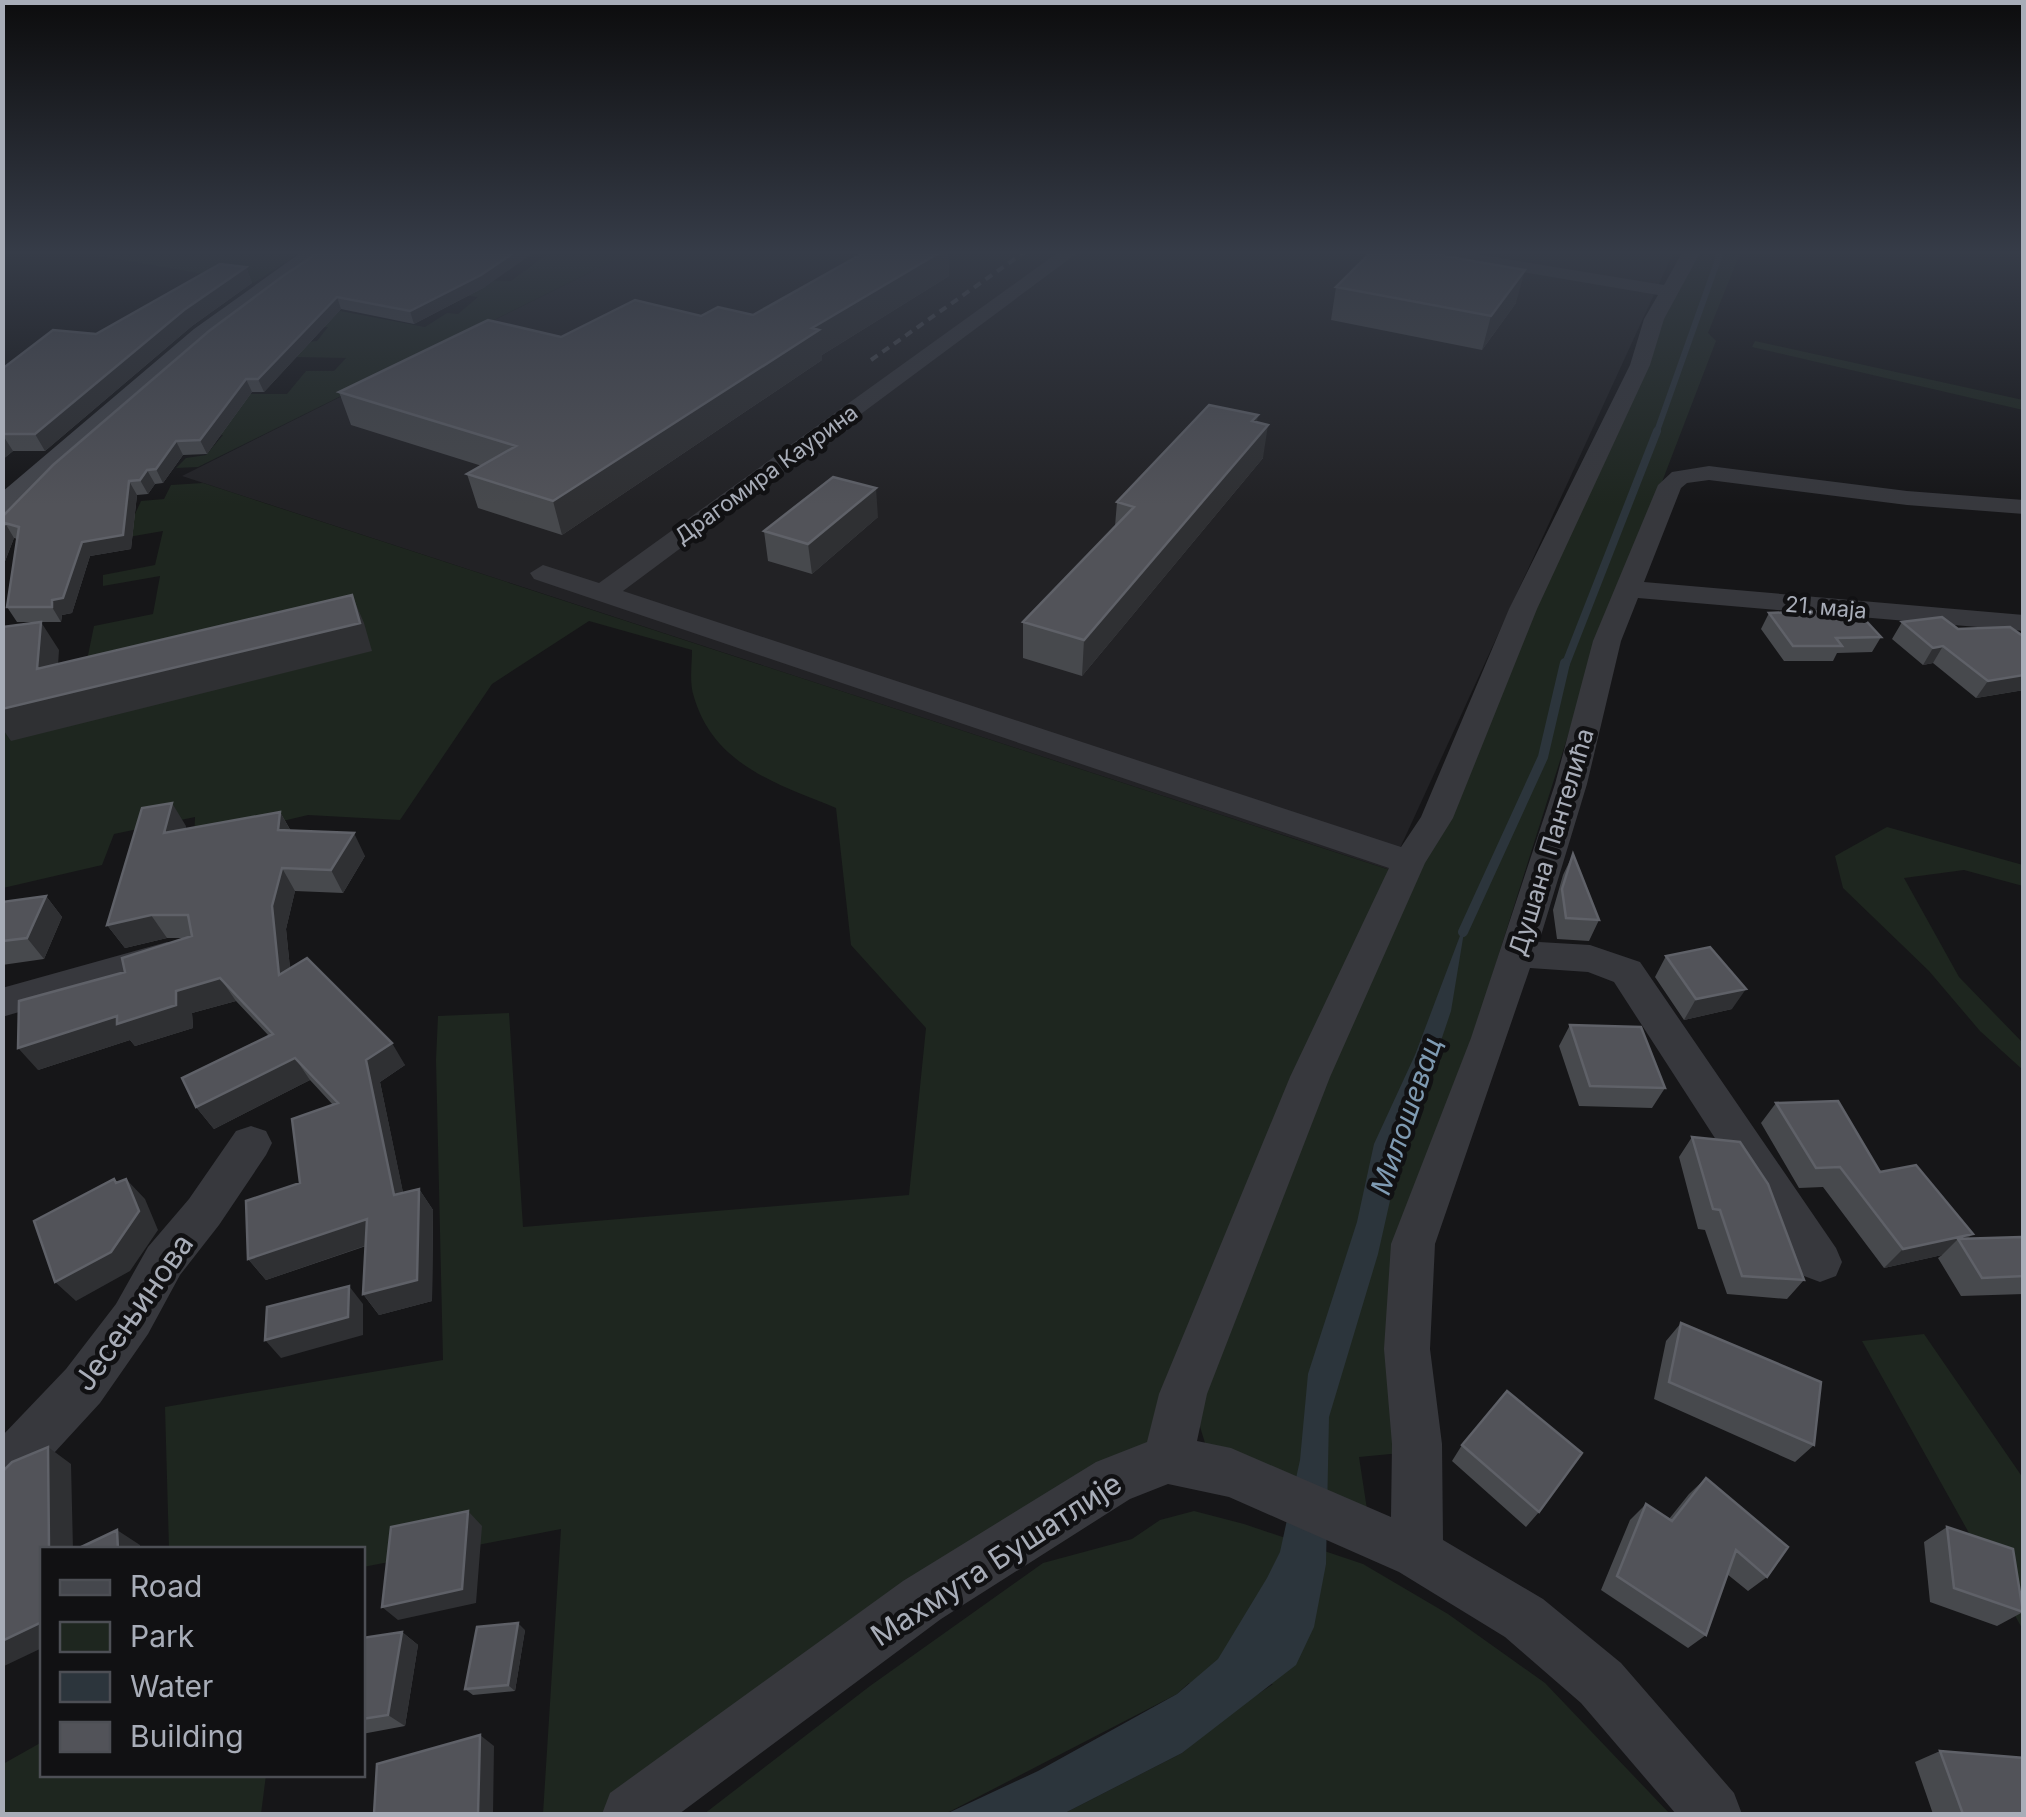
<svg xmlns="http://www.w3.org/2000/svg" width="2026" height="1817" font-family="Inter,sans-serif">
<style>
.built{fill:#222225}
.green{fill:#1e261f}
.water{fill:#2c353c}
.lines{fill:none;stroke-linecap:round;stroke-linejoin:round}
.stream-far2{stroke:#2c353c;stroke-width:6}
.stream-far1{stroke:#2c353c;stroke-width:8}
.stream{stroke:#2c353c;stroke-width:10}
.minor{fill:#37383d;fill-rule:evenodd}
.secondary{fill:#45474d;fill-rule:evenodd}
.rail{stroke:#4a4c52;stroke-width:4;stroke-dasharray:8 6;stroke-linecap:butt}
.wall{fill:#47494d}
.shaded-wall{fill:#2f3033}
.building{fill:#525359;stroke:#5f6168;stroke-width:2.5}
.labels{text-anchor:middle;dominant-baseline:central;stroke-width:9;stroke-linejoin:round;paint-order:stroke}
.far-street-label{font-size:22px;fill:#a8adb8;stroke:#111113}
.street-label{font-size:25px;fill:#a8adb8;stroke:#111113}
.water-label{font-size:28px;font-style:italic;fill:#7f9bb3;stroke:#111113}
.near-street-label{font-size:30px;fill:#a8adb8;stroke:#111113}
</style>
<rect width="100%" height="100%" fill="#161618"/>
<!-- built -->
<path class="built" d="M633,251H1674L1390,870L182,476Z"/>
<!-- green -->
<path class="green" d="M72,251H302L254,283Z
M551,251H633L198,467L176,468L186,458L206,455L223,435L204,434L244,394H287L306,371H334L346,358L294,357L307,342L317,341L328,327H287L261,296L425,327L447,313L458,314L478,297L448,293L466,280L511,281Z
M1694,251H1741L1708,333L1716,341L1583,688L1447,1118L1401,1453L1359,1457L1370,1529L1212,1466L1194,1407L1318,1080Z
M1755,341L2023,400V410L1752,347Z
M203,483L1390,870L1166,1378L1144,1461L845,1660L626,1814H543L561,1529L363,1567L362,1550L169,1549L165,1407L443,1360L436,1060L438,1016L509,1013L523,1227L909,1195L926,1028L851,945L836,808C777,784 714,765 694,697C689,683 692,665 692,650L589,621L492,684L400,820L308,815L194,842L195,817L114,834L102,865L3,888L2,684L86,665L94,626L153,614L160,576L103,586V575L155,565L163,531L82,545L95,520L135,514L141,501L164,499L171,485Z
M1887,827L2023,865V886L1964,870L1904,878L1959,977L2023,1043V1070L1980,1031L1929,971L1843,888L1835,856Z
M1924,1334L2023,1478V1630L1862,1341Z
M1194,1511L1244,1524L1363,1564L1448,1614L1545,1683L1670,1814H1063L1182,1753L1235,1709L1273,1684L1189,1683L1177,1694L945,1814H704L870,1686L1043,1563L1132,1539L1160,1520Z
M42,1742V1774L266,1775L261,1814H3V1764Z"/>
<!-- water -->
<path class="water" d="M1466,920L1451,1011L1396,1174L1378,1254L1329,1417L1326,1564L1314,1627L1296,1665L1182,1753L1063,1814H946L1038,1771L1177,1694L1218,1659L1267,1578L1280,1552L1300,1460L1308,1374L1357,1222L1374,1144L1415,1055Z"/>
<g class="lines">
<!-- stream-far2 -->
<path class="stream-far2" d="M1656,434L1721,251"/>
<!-- stream-far1 -->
<path class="stream-far1" d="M1565,666L1657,431"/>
<!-- stream -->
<path class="stream" d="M1463,932L1543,757L1565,663"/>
<!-- minor -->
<path class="minor" d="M1060,251H1080L623,591L1401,847L1421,817L1509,609L1630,365L1644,319L1658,295L1428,256L1419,251H1458L1664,285L1683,251H1701L1664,319L1650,365L1537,609L1453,818L1425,863L1330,1077L1207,1394L1197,1441L1231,1448L1391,1517L1392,1444L1384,1349L1391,1244L1471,1038L1555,784L1593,641L1658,485L1672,472L1709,466L1907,491L2024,500V514L1907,505L1709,480L1687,483L1681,488L1644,582L2024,615V631L1638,598L1621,641L1587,784L1539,942L1590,945L1640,962L1836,1248L1842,1262L1836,1276L1820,1282L1804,1276L1614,982L1588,972L1530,968L1435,1244L1430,1349L1442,1444L1443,1540L1543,1599L1621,1663L1734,1793L1742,1814H1676L1581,1703L1505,1637L1399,1572L1229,1497L1168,1484L1130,1499L941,1619L679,1814H602L610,1793L903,1581L1096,1462L1147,1442L1159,1394L1290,1077L1389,868L534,579L530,573L543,565L599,583Z
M167,942L180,945L185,955L180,965L2,1017V988Z
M251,1126L266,1131L272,1143L266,1155L219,1225L180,1275L148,1334L100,1403L20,1490L2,1497V1436L66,1369L116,1304L148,1247L189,1199L236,1131Z"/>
<!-- secondary -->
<path class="secondary" d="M303,251H330L212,341L14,516L2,519V492L194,329Z"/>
<!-- rail -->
<path class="rail" d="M871,360L1026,251"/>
</g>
<!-- wall -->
<path class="wall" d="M867,251H948L949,276L822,355V360L562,535L478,508L467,474L482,466L351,425L339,392L701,316L753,315Z
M246,267L252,283L192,326L45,451H13L2,460V369L96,334Z
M283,276L485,287L414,324L341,309L264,392H252L207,454L183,455L163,483L155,484L148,494L137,495L131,549L90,556L72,613L62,615L61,622H17L7,607L17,539L14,538L2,569V517Z
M1336,287L1516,303L1482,350L1331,320Z
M1257,422L1263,458L1082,676L1023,658V622L1115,526L1117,502Z
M878,517L812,574L768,561L764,531Z
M1769,613L1881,637L1872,652L1837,653L1833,661H1784L1761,629Z
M1902,622L2024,637V690L1976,698L1933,663L1923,665L1892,639Z
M280,812L291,831L365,856L343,893L295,891L286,929L290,968L405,1065L380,1082L403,1193L419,1189L433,1210L432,1301L379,1315L363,1294L366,1246L266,1280L248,1259L300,1183L333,1105L310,1080L214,1129L196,1107L269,1036L236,1001L192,1013L193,1028L135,1046L130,1040L38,1070L125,972L185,938H167L125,948L107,925L186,826L185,829Z
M1573,854L1599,920L1589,941L1557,939L1553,910L1563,875Z
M46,896L62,917L44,959L2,965V902Z
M1666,956L1732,1009L1684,1020L1655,977Z
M1570,1025L1665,1088L1652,1108L1579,1106L1559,1046Z
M1776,1103L1880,1172L1967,1239L2024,1240V1294L1961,1296L1938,1258L1942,1255L1884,1268L1823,1187L1799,1188L1761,1123Z
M1692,1137L1804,1280L1787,1299L1727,1294L1705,1230L1698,1229L1679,1157Z
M1681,1323L1814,1445L1795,1462L1654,1399L1666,1341Z
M1462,1445L1539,1512L1526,1527L1452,1461Z
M1706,1478L1767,1577L1748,1591L1727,1574L1706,1635L1688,1648L1601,1590L1630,1520L1646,1504L1669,1519L1689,1494Z
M1947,1527L2023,1612L1997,1626L1930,1602L1924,1542Z
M525,1630L515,1691L473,1695L465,1689Z
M402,1632L418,1645L405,1726L362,1734V1638Z
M1940,1751L2024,1814H1933L1915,1762Z"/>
<!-- shaded-wall -->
<path class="shaded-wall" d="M516,251H536L485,287L414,324L410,311Z
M942,251H948L949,276L822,355V360L562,535L553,501L812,328Z
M246,267L252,283L192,326L45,451L35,434L184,310Z
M1525,270L1516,303L1482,350L1491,316Z
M337,297L341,309L264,392L258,379Z
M246,379L252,392L207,454L200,440Z
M1258,415L1254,441L1268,425L1263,458L1082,676L1084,640Z
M2,434L13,451L2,460Z
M176,441L183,455L163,483L156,469Z
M147,470L155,484L148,494L140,480Z
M129,481L137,495L131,549L90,556L72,613L62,615L61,622L52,607V600L82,542Z
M876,488L878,517L812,574L808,544Z
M5,523L14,538L2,569V530Z
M352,595L364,623L372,651L11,741L2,728V709L37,669L41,622L59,650L56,696Z
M1943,646L1933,663L1923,665L1933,648Z
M2024,675V690L1976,698L1988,681Z
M172,803L186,826L179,856L164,833Z
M280,812L293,835L278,830Z
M354,833L365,856L343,893L331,870Z
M282,868L295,891L286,929L293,998L279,975L272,906Z
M46,896L62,917L44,959L27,938Z
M151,915L167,938L125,948L107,925Z
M220,978L236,1001L192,1013L193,1028L135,1046L130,1040L38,1070L18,1048L176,991Z
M1746,989L1732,1009L1684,1020L1696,999Z
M392,1043L405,1065L380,1082L408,1216L394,1195L366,1060Z
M295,1058L310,1080L214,1129L196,1107Z
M126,1179L145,1199L158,1230L130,1271L76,1301L55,1282Z
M419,1189L433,1210L432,1301L379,1315L363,1294Z
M367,1219L382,1240L266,1280L248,1259Z
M1973,1234L1961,1244L1958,1239L1942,1255L1884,1268L1903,1249Z
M349,1286L363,1304V1335L281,1358L265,1340Z
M48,1447L71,1464L73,1550H49Z
M468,1511L482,1526L476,1603L398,1620L382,1607Z
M117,1530L140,1545V1550H118Z
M42,1622V1648L2,1667V1641Z
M518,1623L525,1630L515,1691L508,1685Z
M402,1632L418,1645L405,1726L388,1715Z
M480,1735L494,1746L493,1814H478Z"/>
<!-- building -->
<path class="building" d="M321,251H516L481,275L410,311L337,297L258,379H246L200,440L176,441L156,469L147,470L140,480L129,481L123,535L82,542L63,598L52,600V607H7L19,527L5,523L2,530V517L53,465L209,331L283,276Z
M867,251H942L812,328L819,330L553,501L467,474L516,446L339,392L488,320L561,337L635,300L701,316L718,307L753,315Z
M1372,251H1416L1525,270L1491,316L1336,287Z
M220,264L246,267L184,310L35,434H2V369L53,330L96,334Z
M1209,405L1258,415L1252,421L1268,425L1084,640L1023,622L1134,507L1117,502Z
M833,477L876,488L808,544L764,531Z
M352,595L360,623L2,709V627L41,622L37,669Z
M1856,610L1881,637L1836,638L1842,646H1793L1769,613Z
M1942,617L1958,629L2010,627L2024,637V675L1988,681L1943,646L1933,648L1902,622Z
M172,803L164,833L280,812L278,830L354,833L331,870L282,868L272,906L279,975L307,958L392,1043L366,1060L394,1195L419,1189L417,1280L363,1294L367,1219L248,1259L246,1201L300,1183L292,1119L338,1103L295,1058L196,1107L182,1078L273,1034L220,978L176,991V1005L117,1024V1016L18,1048L19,1001L125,972L122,958L192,936L188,915H151L107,925L142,808Z
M1573,854L1599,920L1566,918L1562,889Z
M46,896L27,938L2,941V902Z
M1710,947L1746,989L1696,999L1666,956Z
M1570,1025L1641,1027L1665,1088L1590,1086Z
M1838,1101L1880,1172L1916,1165L1973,1234L1903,1249L1840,1167L1816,1168L1776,1103Z
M1692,1137L1740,1142L1768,1184L1804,1280L1742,1276L1720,1210L1713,1209Z
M114,1179L116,1183L126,1179L139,1211L111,1252L55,1282L34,1221Z
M2021,1237L2024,1240V1276L1982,1278L1958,1239Z
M349,1286L348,1317L265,1340L267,1307Z
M1681,1323L1821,1382L1814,1445L1669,1382Z
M1507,1391L1582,1453L1539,1512L1462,1445Z
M48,1447L49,1550H42V1622L2,1641V1472L12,1462Z
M1706,1478L1788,1547L1767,1577L1736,1550L1706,1635L1617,1576L1646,1504L1672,1521Z
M468,1511L462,1589L382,1607L391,1527Z
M1947,1527L2013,1549L2023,1612L1954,1588Z
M117,1530L118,1550H75Z
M518,1623L508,1685L465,1689L477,1627Z
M402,1632L388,1715L362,1719V1638Z
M480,1735L478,1814H374L377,1764Z
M1940,1751L2024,1758V1814H1963Z"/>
<!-- sky -->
<linearGradient id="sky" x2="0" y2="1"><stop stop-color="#0c0c0d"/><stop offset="0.5" stop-color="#363c48"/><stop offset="1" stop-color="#363c48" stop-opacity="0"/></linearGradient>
<rect width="2026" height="505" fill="url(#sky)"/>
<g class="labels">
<!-- far-street labels -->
<g class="far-street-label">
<text transform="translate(766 474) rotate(-36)">Драгомира Каурина</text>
<text transform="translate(1826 607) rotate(5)">21. маја</text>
</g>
<!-- street labels -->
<g class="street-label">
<text transform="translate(1551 842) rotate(-73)">Душана Пантелића</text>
</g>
<!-- water labels -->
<g class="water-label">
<text transform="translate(1406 1116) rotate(-71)">Милошевац</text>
</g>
<!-- near-street labels -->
<g class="near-street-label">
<text transform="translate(133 1312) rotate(-55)">Јесењинова</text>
<text transform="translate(996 1559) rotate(-33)">Махмута Бушатлије</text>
</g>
</g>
<!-- border -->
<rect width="2026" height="1817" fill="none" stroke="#a8adb8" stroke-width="10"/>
<!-- legend -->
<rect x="40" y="1547" width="325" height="230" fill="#111113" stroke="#4d4f55" stroke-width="2.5"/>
<rect x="60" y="1580" width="50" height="15" fill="#45474d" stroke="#4d4f55" stroke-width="2.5"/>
<text x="130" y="1597" font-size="30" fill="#a8adb8">Road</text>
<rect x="60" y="1622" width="50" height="30" fill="#1e261f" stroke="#4d4f55" stroke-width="2.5"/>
<text x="130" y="1647" font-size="30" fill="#a8adb8">Park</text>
<rect x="60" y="1672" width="50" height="30" fill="#2c353c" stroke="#4d4f55" stroke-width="2.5"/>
<text x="130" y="1697" font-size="30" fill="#a8adb8">Water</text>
<rect x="60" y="1722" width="50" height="30" fill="#525359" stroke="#4d4f55" stroke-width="2.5"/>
<text x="130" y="1747" font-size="30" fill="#a8adb8">Building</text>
</svg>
